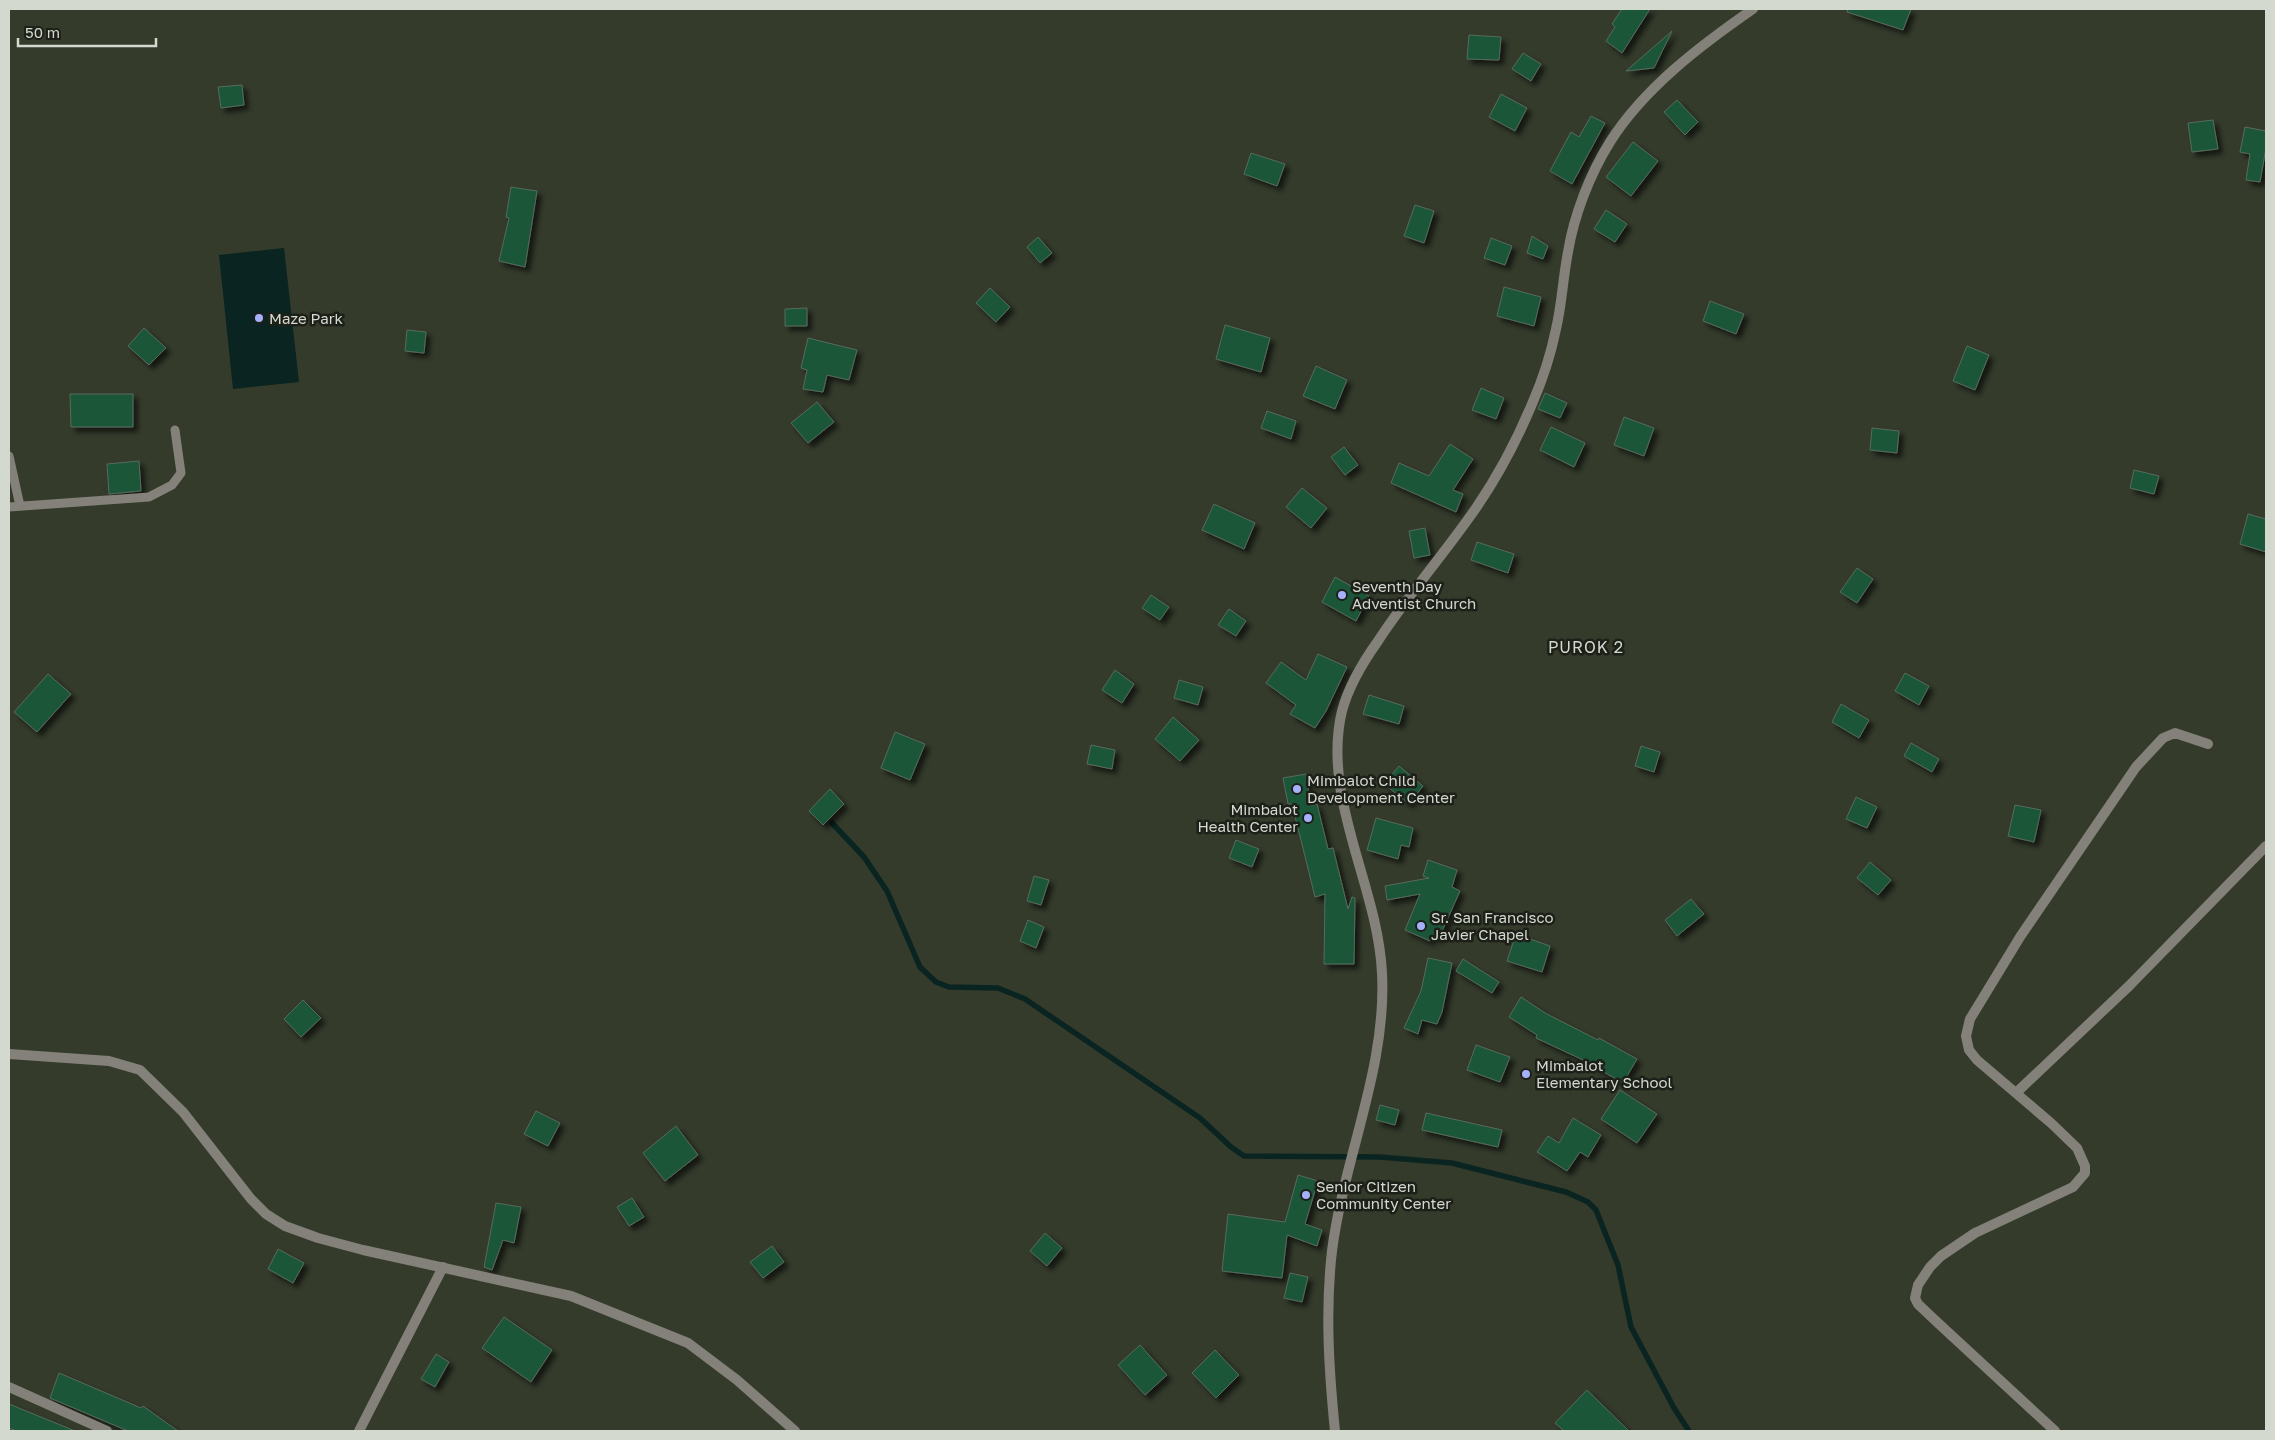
<svg xmlns="http://www.w3.org/2000/svg" width="2275" height="1440" font-family="'Golos Text',sans-serif">
<style>
.water{fill:#092421}
.lines{fill:none;stroke-linecap:round;stroke-linejoin:round}
.stream{stroke:#092421;stroke-width:5.5}
.building{fill:#1a5738;stroke:#586a5e;filter:url(#shadow)}
.service{stroke:#838179;stroke-width:9}
.minor{stroke:#838179;stroke-width:10}
.tertiary{stroke:#838179;stroke-width:10}
.poi-dot{fill:#a6b1fc;stroke:#1d2019;stroke-width:2}
.labels{text-anchor:middle;dominant-baseline:central;stroke-width:5;stroke-linejoin:round;paint-order:stroke}
.poi-label{font-size:15px;fill:#d4d9cf;stroke:#1d2019;text-anchor:start}
.neighbourhood-label{font-size:16px;letter-spacing:1px;fill:#d4d9cf;stroke:#1d2019}
</style>
<defs>
<filter id="shadow"><feDropShadow dx="4.5" dy="4.5" stdDeviation="2.5" flood-color="#0009"/></filter>
</defs>
<rect width="100%" height="100%" fill="#343b2b"/>
<!-- water -->
<path class="water" d="M284,248L299,382L233,389L219,255Z"/>
<g class="lines">
<!-- stream -->
<path class="stream" d="M832,823L864,857L887,891L920,967L936,982L949,987L998,988L1025,999L1200,1118L1231,1147L1244,1156L1380,1157L1452,1163L1566,1192L1588,1202L1596,1210L1618,1265L1631,1327L1674,1408L1689,1431"/>
</g>
<!-- building -->
<path class="building" d="M1622,9H1650L1622,53L1606,41L1615,27L1612,24Z
M1848,9H1911L1903,30L1847,12Z
M1672,31L1654,68L1626,71Z
M1469,35L1501,37L1499,60L1467,59Z
M1523,53L1541,64L1531,81L1512,69Z
M242,85L244,105L221,108L218,87Z
M1501,94L1527,108L1515,131L1489,117Z
M1677,100L1698,122L1685,135L1664,112Z
M1591,116L1605,123L1572,184L1550,171L1571,132L1579,137Z
M2213,120L2218,149L2192,152L2188,123Z
M2245,127L2266,131V148L2260,182L2246,180L2250,154L2240,152Z
M1633,142L1658,161L1631,196L1606,177Z
M1251,153L1285,164L1277,186L1244,174Z
M511,187L537,191L525,267L499,261L509,218L506,217Z
M1415,205L1434,211L1424,243L1404,236Z
M1606,210L1627,224L1615,242L1594,229Z
M1532,236L1548,246L1543,259L1527,253Z
M1038,237L1052,253L1040,263L1027,247Z
M1491,238L1512,246L1505,265L1484,258Z
M1504,287L1541,297L1534,326L1497,316Z
M990,288L1010,307L996,322L976,303Z
M1710,301L1744,314L1736,334L1703,321Z
M807,308V326H785V309Z
M1225,325L1270,338L1261,372L1216,359Z
M144,328L166,348L149,365L128,346Z
M407,330L426,332L424,353L405,351Z
M808,338L857,350L849,380L827,375L823,392L803,389L807,370L801,368Z
M1967,346L1989,355L1975,390L1953,381Z
M1316,366L1347,380L1335,409L1303,396Z
M1481,388L1504,398L1496,419L1472,410Z
M1545,393L1567,403L1560,418L1538,409Z
M70,394H133V427H71Z
M817,402L834,422L808,443L791,423Z
M1267,411L1296,421L1291,439L1261,428Z
M1624,417L1654,428L1644,456L1614,445Z
M1551,427L1585,443L1574,467L1540,450Z
M1872,428L1899,431L1897,453L1870,450Z
M1450,444L1473,459L1453,490L1463,494L1456,512L1391,483L1399,463L1429,476Z
M1344,447L1358,465L1345,475L1331,457Z
M139,461L141,491L109,494L107,464Z
M2134,470L2159,476L2154,494L2130,488Z
M1302,488L1327,508L1311,528L1286,507Z
M1214,504L1255,523L1244,549L1202,530Z
M2248,514L2266,519V552L2240,544Z
M1425,528L1430,555L1414,558L1409,531Z
M1477,542L1514,554L1508,573L1471,560Z
M1857,568L1873,579L1857,603L1840,592Z
M1335,577L1369,596L1356,621L1322,602Z
M1151,595L1169,607L1160,620L1142,608Z
M1229,609L1246,621L1236,636L1218,625Z
M1318,654L1347,667L1326,711L1315,728L1290,714L1296,705L1266,683L1281,662L1306,680Z
M1115,670L1134,684L1122,703L1102,690Z
M1905,673L1929,686L1919,705L1895,691Z
M48,674L71,694L37,732L14,712Z
M1179,680L1203,687L1198,705L1174,698Z
M1369,695L1404,706L1399,724L1363,714Z
M1841,704L1869,720L1859,738L1832,722Z
M1173,717L1199,740L1180,761L1155,739Z
M895,732L925,744L910,780L881,768Z
M1911,743L1939,759L1932,772L1904,756Z
M1091,745L1115,750L1112,769L1087,764Z
M1641,746L1660,752L1654,772L1635,766Z
M1399,766L1423,786L1409,804L1384,784Z
M1306,774L1311,806L1317,804L1328,849L1333,848L1348,909L1352,897L1355,898L1354,964H1324L1325,894L1315,897L1292,804H1288L1283,778Z
M830,789L844,804L823,825L809,811Z
M1856,797L1877,807L1867,828L1846,819Z
M2015,805L2041,810L2034,842L2008,836Z
M1376,818L1413,828L1409,847L1401,845L1398,859L1367,850Z
M1236,840L1259,849L1252,867L1229,858Z
M1428,860L1457,870L1452,887L1460,891L1439,938L1432,936L1430,941L1405,930L1420,894L1387,900L1385,886L1429,878L1423,876Z
M1870,862L1891,880L1878,895L1857,878Z
M1034,876L1049,880L1041,905L1027,901Z
M1691,899L1704,914L1677,936L1665,920Z
M1028,920L1044,927L1036,948L1020,941Z
M1516,934L1550,946L1542,972L1507,961Z
M1428,958L1452,963L1442,1012L1437,1024L1422,1020L1418,1034L1404,1028L1421,991Z
M1463,959L1499,982L1492,993L1456,971Z
M1521,997L1545,1013L1598,1040L1599,1038L1637,1059L1623,1083L1581,1059L1536,1038L1537,1035L1509,1017Z
M303,1000L321,1018L301,1037L284,1019Z
M1476,1045L1510,1057L1500,1082L1467,1070Z
M1620,1090L1657,1114L1637,1143L1601,1119Z
M1380,1105L1399,1110L1395,1125L1376,1120Z
M536,1111L560,1123L548,1146L524,1134Z
M1426,1113L1502,1130L1498,1147L1422,1130Z
M1573,1118L1601,1135L1588,1157L1580,1152L1567,1171L1537,1152L1548,1136L1559,1143Z
M676,1126L698,1155L665,1181L643,1153Z
M1298,1175L1318,1181L1305,1224L1322,1230L1317,1246L1287,1235L1282,1278L1222,1271L1228,1214L1285,1222Z
M632,1198L644,1217L629,1226L617,1207Z
M496,1203L521,1207L514,1243L503,1240L492,1270L484,1267Z
M1045,1233L1062,1248L1047,1266L1030,1251Z
M772,1246L784,1262L763,1278L750,1262Z
M278,1249L304,1263L293,1283L268,1269Z
M1290,1273L1308,1277L1302,1302L1284,1298Z
M504,1317L552,1350L531,1382L482,1348Z
M1140,1345L1167,1375L1145,1395L1118,1365Z
M1215,1350L1239,1375L1216,1398L1192,1373Z
M436,1354L449,1362L435,1387L421,1379Z
M59,1373L141,1408L143,1406L178,1431H128L50,1398Z
M1587,1390L1629,1431H1564L1555,1423Z
M9,1404L75,1431H16L9,1428Z"/>
<g class="lines">
<!-- service -->
<path class="service" d="M9,456L20,506
M9,507L149,497L172,485L181,473L175,430"/>
<!-- minor -->
<path class="minor" d="M2016,1093L2129,986L2266,846
M9,1387L107,1431
M359,1431L443,1267
M2055,1431L1938,1323L1918,1304L1915,1298L1918,1285L1930,1267L1941,1256L1975,1233L2073,1187L2085,1173V1166L2077,1148L2051,1123L1977,1060L1969,1050L1966,1036L1970,1019L2020,937L2136,767L2163,738L2175,733L2208,744"/>
<!-- tertiary -->
<path class="tertiary" d="M9,1054L109,1061L140,1070L183,1112L251,1199L266,1214L285,1226L318,1238L363,1250L571,1296L688,1343L737,1380L795,1431
M1335,1431C1329,1371 1325,1311 1332,1251C1344,1157 1387,1068 1382,973C1378,886 1321,798 1342,711C1349,685 1363,662 1378,641C1408,595 1445,553 1476,508C1498,476 1517,440 1532,404C1542,381 1551,354 1556,329C1562,304 1563,277 1568,252C1574,215 1590,174 1610,142C1644,88 1701,45 1753,9"/>
</g>
<!-- markers -->
<g class="poi-dot">
<circle cx="259" cy="318" r="5"/>
<circle cx="1342" cy="595" r="5"/>
<circle cx="1297" cy="789" r="5"/>
<circle cx="1308" cy="818" r="5"/>
<circle cx="1421" cy="926" r="5"/>
<circle cx="1526" cy="1074" r="5"/>
<circle cx="1306" cy="1195" r="5"/>
</g>
<g class="labels">
<!-- poi labels -->
<g class="poi-label">
<text x="269" y="318">Maze Park</text>
<text x="1352" y="586">Seventh Day<tspan x="1352" dy="17">Adventist Church</tspan></text>
<text x="1307" y="780">Mimbalot Child<tspan x="1307" dy="17">Development Center</tspan></text>
<text x="1298" y="809" text-anchor="end">Mimbalot<tspan x="1298" dy="17">Health Center</tspan></text>
<text x="1431" y="917">Sr. San Francisco<tspan x="1431" dy="17">Javier Chapel</tspan></text>
<text x="1536" y="1065">Mimbalot<tspan x="1536" dy="17">Elementary School</tspan></text>
<text x="1316" y="1186">Senior Citizen<tspan x="1316" dy="17">Community Center</tspan></text>
</g>
<!-- neighbourhood labels -->
<g class="neighbourhood-label">
<text x="1586" y="647">PUROK 2</text>
</g>
</g>
<!-- border -->
<rect width="2275" height="1440" fill="none" stroke="#d4d9cf" stroke-width="20"/>
<!-- scale -->
<path d="M18 38v8h138v-8" fill="none" stroke="#d4d9cf" stroke-width="2.5"/>
<text x="25" y="38" font-size="15" fill="#d4d9cf" stroke="#1d2019" stroke-width="4" paint-order="stroke">50 m</text>
</svg>
